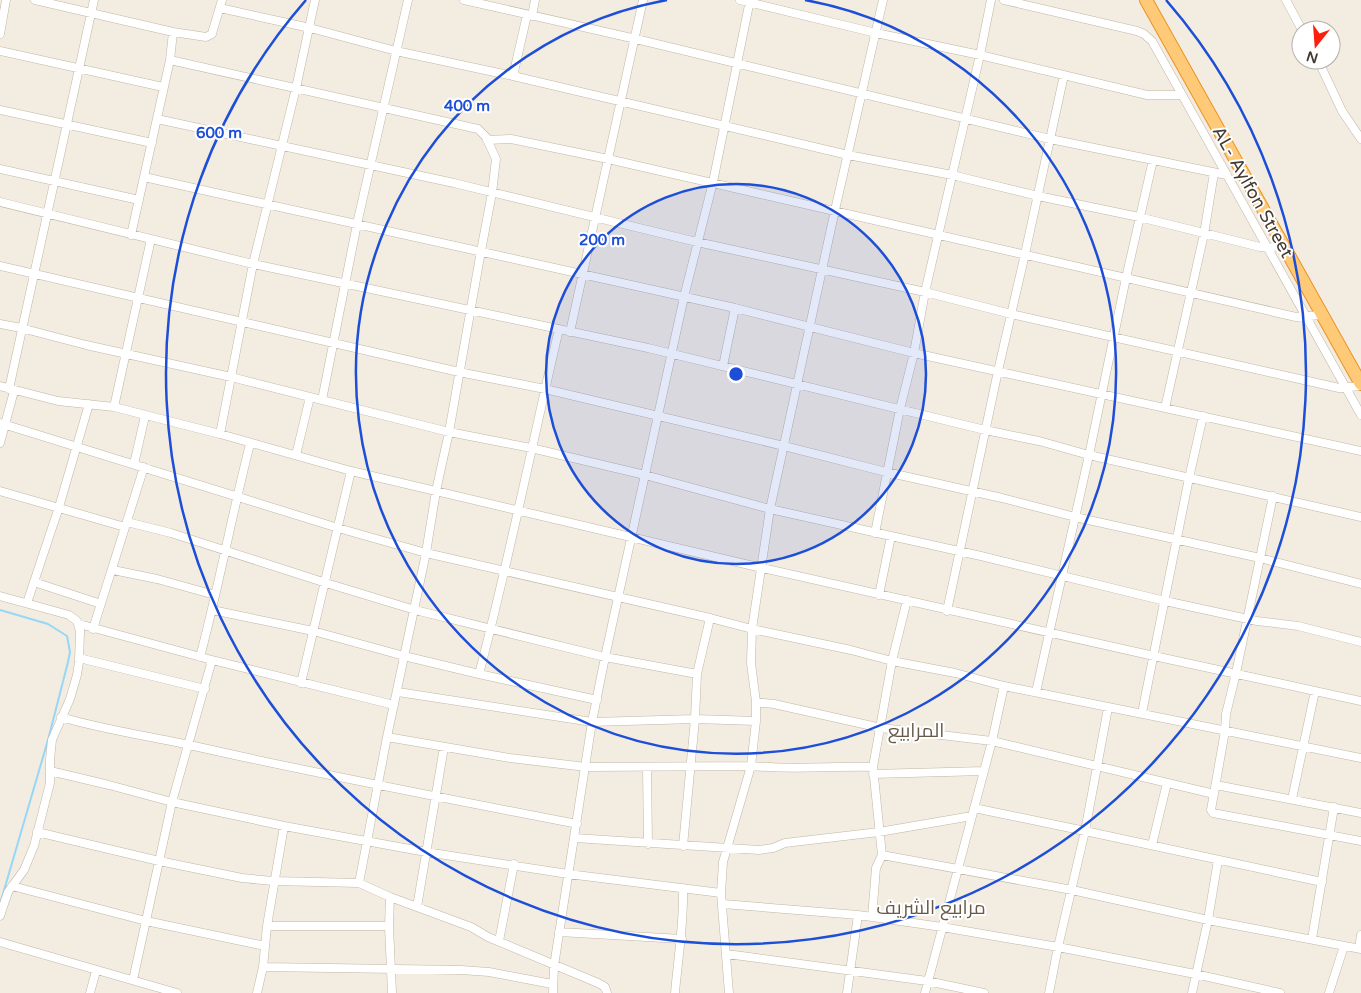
<svg xmlns="http://www.w3.org/2000/svg" width="1361" height="993" font-family="'Varela Round',Cairo,sans-serif">
<style>
.lines{fill:none;stroke-linecap:round;stroke-linejoin:round}
.stream{stroke:#96d7f7;stroke-width:2}
.minor-casing{stroke:#c1b6a6;stroke-width:9}
.trunk-casing{stroke:#ec9122;stroke-width:14}
.minor{stroke:#fff;stroke-width:8}
.trunk{stroke:#ffca77;stroke-width:12}
.ring{fill:none;stroke:#1d4ed8;stroke-width:2.5}
.labels{text-anchor:middle;dominant-baseline:central;stroke-width:4;stroke-linejoin:round;paint-order:stroke}
.street-label{font-size:18px;fill:#443c32;stroke:#fff}
.neighbourhood-label{font-size:19px;fill:#685948;stroke:#fff}
.centre{fill:#1d4ed8;stroke:#fff;stroke-width:2.5}
.ring-label{font-size:15px;text-anchor:middle;font-weight:bold;fill:#1d4ed8;stroke:#fff;stroke-width:4;stroke-linejoin:round;paint-order:stroke}
</style>
<rect width="100%" height="100%" fill="#f3ece1"/>
<g class="lines">
<!-- stream -->
<path class="stream" d="M0,610L48,624L67,636L70,652L68,662L48,740L0,904"/>
<defs>
<path id="minor" d="M35,0L173,32L206,37L212,34L213,30L222,0
M464,0L636,39L1050,139L1227,175
M740,0L876,33L980,55L1147,95H1182
M1004,0L1137,31L1144,34L1152,41L1361,415
M1286,0L1302,30
M220,8L310,28L396,51L513,76L848,155L952,175L1038,196L1139,217L1260,247L1268,248L1283,245
M532,16L535,0
M0,34L6,0
M0,51L163,87
M170,60L478,129L486,137L496,159L492,193L481,251L449,432L436,491L426,553L387,737L359,883
M1318,60L1342,111L1361,139
M513,76L527,15
M0,110L152,143
M157,119L454,183L697,242L925,292L1011,314L1339,388L1361,386
M487,140L511,139L608,159L1296,317L1322,315
M0,169L139,200
M144,177L735,308L914,353L1361,451
M0,202L253,264L648,348L985,430L1039,441L1089,455L1361,517
M131,235L170,60L173,32
M0,266L459,372L545,389L784,446L886,472L1002,498L1075,517L1260,558L1361,584
M0,324L21,328L86,345L231,377L449,432L531,448L645,475L770,509L981,556L1165,601L1257,621L1298,626L1361,642
M570,332L643,0
M723,366L735,308
M0,386L58,401L114,407L220,434L351,471L762,568L1154,656L1361,701
M9,389L94,0
M322,400L357,224L408,0
M114,407L151,239
M1165,408L1204,234L1214,173
M0,423L338,528L426,553L710,618L752,629L851,650L892,661L955,673L1004,686L1361,758
M220,434L253,264L296,88L315,0
M0,443L14,391
M296,455L310,397
M134,464L145,416
M0,491L125,527
M1273,496L1236,673L1226,714L1225,731L1211,810L1213,813L1361,841
M127,522L171,533L326,583L415,610L605,657L697,674
M875,533L900,409L914,353L925,292L980,55L991,0
M113,570L157,579L215,595
M34,582L101,604
M879,595L891,536
M0,596L69,615L77,621L80,631L79,662L77,675L70,699L52,740L50,759V783L34,846L24,870L8,892L0,916
M27,603L59,507L89,404
M212,610L313,631L404,656L479,674L597,700
M947,611L998,371L1025,254L1064,75
M79,624L212,660L394,705
M93,629L144,467
M200,657C219,586 232,514 250,444
M79,658L205,689
M479,674C509,560 532,444 559,329
M301,683L351,471
M398,692L592,722L695,719L756,721
M1036,692L1089,455L1126,278L1153,160
M756,702L774,704L881,728L992,741L1214,794
M1142,713L1189,478L1203,416
M61,717C104,730 150,736 194,746C321,775 449,799 577,824
M387,737L510,758L586,767L751,766C792,770 832,766 873,767
M647,768L648,844
M50,771L109,785L172,802L284,826L426,852L568,874L721,893
M873,774L984,771
M1216,785L1361,813
M1292,799L1315,691
M974,808L1085,831L1322,882
M37,832L159,861L242,878L273,881L359,883L390,897L471,927L488,937L598,983L605,987L607,993
M575,838L759,850L773,848L785,843L879,832L972,816
M1152,845L1167,783
M683,846L695,719L697,674L710,618
M882,855L1072,890L1208,920L1361,949
M12,886L146,921L265,946
M390,897L389,926L392,993
M723,904L858,915L942,927L1058,947L1195,974L1280,993
M417,907L444,747
M872,917L876,868L882,855L873,767L892,661L907,600
M267,926H389
M559,932L682,939
M1312,939L1334,807
M499,941L514,864
M0,942L177,993
M1359,948L1361,935
M727,954L927,981L984,993
M263,967L461,970L489,972L552,984
M133,980L172,802L212,660
M90,993L96,971
M257,993L263,967L267,926L284,826
M553,993L554,966L592,722L605,657L684,297L713,182L750,0
M675,993C678,958 684,924 683,888
M729,993L721,893L723,862L751,766L756,721V702L751,663L752,629L770,509L835,210L883,0
M847,993L858,915
M925,993L992,741L1004,686
M1049,993L1058,947L1085,831L1108,708
M1192,993L1208,920L1218,860
M1329,993L1344,946"/>
<path id="trunk" d="M1146,0L1361,384"/>
</defs>
<!-- minor casing -->
<use href="#minor" class="minor-casing"/>
<!-- trunk casing -->
<use href="#trunk" class="trunk-casing"/>
<!-- minor -->
<use href="#minor" class="minor"/>
<!-- trunk -->
<use href="#trunk" class="trunk"/>
</g>
<!-- distance rings -->
<circle cx="736" cy="374" r="190" fill="#1d4ed8" fill-opacity=".12"/>
<g class="ring">
<circle cx="736" cy="374" r="190"/>
<path d="M805 0A380 380 0 1 1 667 0"/>
<path d="M1166 0A570 570 0 1 1 306 0"/>
</g>
<g class="labels">
<!-- street labels -->
<g class="street-label">
<text transform="translate(1253 192) rotate(61)">AL- Aylfon Street</text>
</g>
<!-- neighbourhood labels -->
<g class="neighbourhood-label">
<text x="916" y="731">المرابيع</text>
<text x="931" y="908">مرابيع الشريف</text>
</g>
</g>
<circle cx="736" cy="374" r="8" class="centre"/>
<g class="ring-label">
<text x="467" y="111">400 m</text>
<text x="219" y="138">600 m</text>
<text x="602" y="245">200 m</text>
</g>
<!-- north arrow -->
<g transform="translate(1316 45) rotate(197)"><circle r="24" fill="#ffffff" stroke="#b4b1ad"/>
<path d="M0-4L9 19L0 12L-9 19Z" fill="#ff1d0c"/>
<text y="-8" font-size="14" font-weight="bold" text-anchor="middle" fill="#443c32">N</text>
</g>
</svg>
